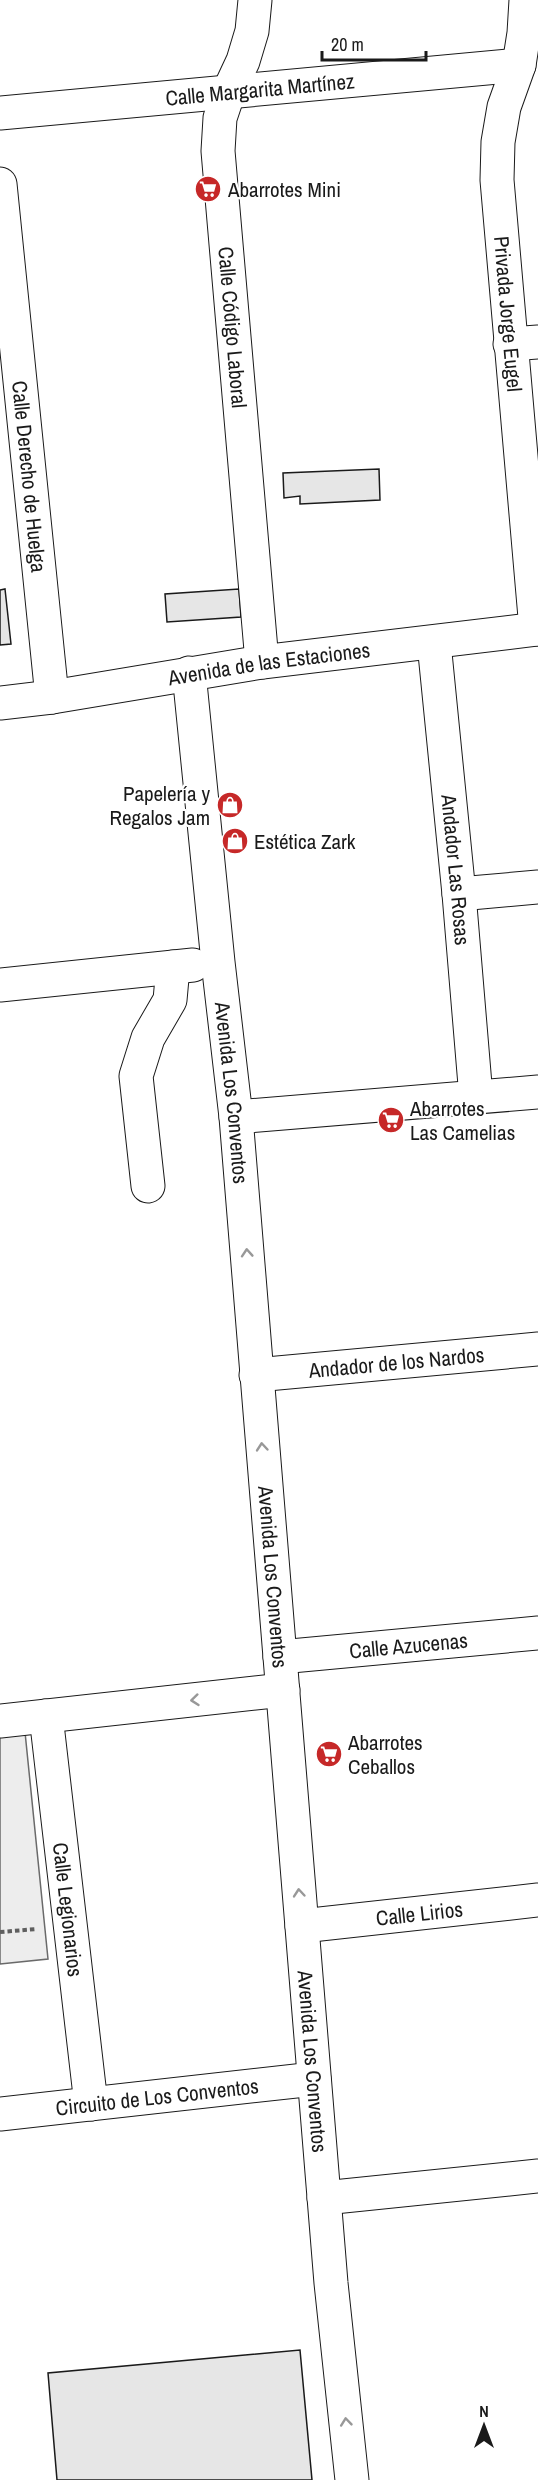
<svg xmlns="http://www.w3.org/2000/svg" width="538" height="2480" font-family="'Archivo Narrow',sans-serif">
<style>
.built{fill:#ededed;stroke:#6a6a6a;stroke-width:1.5}
.building{fill:#e6e6e6;stroke:#1a1a1a;stroke-width:1.5}
.lines{fill:none;stroke-linecap:round;stroke-linejoin:round}
.minor-casing{stroke:#1a1a1a;stroke-width:35}
.path{stroke:#5f5f5f;stroke-width:4;stroke-dasharray:4.5 3;stroke-linecap:butt}
.minor{stroke:#fff;stroke-width:33}
.oneway{stroke:#989898}
.labels{text-anchor:middle;dominant-baseline:central;stroke-width:4.5;stroke-linejoin:round;paint-order:stroke}
.street-label{font-size:21px;fill:#1a1a1a;stroke:#fff}
.poi-label{font-size:21px;fill:#1a1a1a;stroke:#fff;text-anchor:start}
</style>
<rect width="100%" height="100%" fill="#fff"/>
<!-- built -->
<path class="built" d="M25,1732L48,1959L0,1964V1734Z"/>
<!-- building -->
<path class="building" d="M379,469L380,500L300,504V496L284,498L283,473Z
M5,589L11,644L0,645V590Z
M239,589L241,617L167,622L165,594Z
M300,2350L312,2480H57L48,2373Z"/>
<g class="lines">
<defs>
<g id="minor">
<path id="s1" d="M255,0L252,31L243,61L229,91L220,118L218,151L262,662"/>
<path id="s2" d="M526,0L524,33L519,65L504,107L498,142L497,180L536,629"/>
<path id="s3" d="M0,113L519,65"/>
<path id="s4" d="M0,184L52,697"/>
<path d="M510,344L538,342"/>
<path id="s5" d="M434,643L459,894L476,1097"/>
<path id="s6" d="M189,673L218,962L236,1117L331,2283L352,2480"/>
<path id="s7" d="M0,703L52,697L262,662L538,629"/>
<path d="M459,894L538,887"/>
<path d="M0,985L193,965"/>
<path d="M236,1117L538,1092"/>
<path d="M148,1186L136,1076L148,1038L170,1000L173,967"/>
<path id="s8" d="M256,1375L538,1349"/>
<path id="s9" d="M280,1657L538,1633"/>
<path id="s10" d="M46,1716L91,2104"/>
<path d="M0,1721L283,1690"/>
<path id="s11" d="M302,1926L538,1900"/>
<path id="s12" d="M0,2114L314,2079"/>
<path d="M324,2198L538,2176"/>
</g>
</defs>
<!-- minor casing -->
<use href="#minor" class="minor-casing"/>
<!-- path -->
<path class="path" d="M0,1932L37,1929"/>
<!-- minor -->
<use href="#minor" class="minor"/>
</g>
<!-- one-way arrows -->
<defs><path id="oneway-chevron" d="M-2-3.5L2.5 0L-2 3.5" fill="none" stroke-width="1.6" stroke-linecap="round" stroke-linejoin="round" transform="scale(1.5)"/></defs>
<g class="oneway">
<use href="#oneway-chevron" transform="translate(247 1253) rotate(-94)"/>
<use href="#oneway-chevron" transform="translate(262 1447) rotate(-95)"/>
<use href="#oneway-chevron" transform="translate(195 1700) rotate(174)"/>
<use href="#oneway-chevron" transform="translate(299 1893) rotate(-95)"/>
<use href="#oneway-chevron" transform="translate(346 2422) rotate(-96)"/>
</g>
<!-- icons -->
<defs>
<symbol id="supermarket-disc" viewBox="-11 -11 22 22"><circle r="9.5" fill="#c62828" stroke="#fff"/><path d="M-6-5.5h2.5l.6 2H6L4.5 2H-2.5L-4.4-4H-6ZM-1.5 3.2a1.3 1.3 0 1 0 .1 0ZM3 3.2a1.3 1.3 0 1 0 .1 0Z" fill="#fff"/></symbol>
<symbol id="shop-disc" viewBox="-11 -11 22 22"><circle r="9.5" fill="#c62828" stroke="#fff"/><path d="M-5-2.5h2.3a2.7 3.5 0 0 1 5.4 0H5L5.5 6h-11ZM-1.5-2.5h3a1.5 2.3 0 0 0-3 0Z" fill="#fff"/></symbol>
</defs>
<g fill-rule="evenodd">
<use href="#supermarket-disc" x="193" y="174" width="30" height="30"/>
<use href="#shop-disc" x="215" y="790" width="30" height="30"/>
<use href="#shop-disc" x="220" y="826" width="30" height="30"/>
<use href="#supermarket-disc" x="376" y="1105" width="30" height="30"/>
<use href="#supermarket-disc" x="314" y="1739" width="30" height="30"/>
</g>
<g class="labels">
<!-- street labels -->
<g class="street-label">
<text stroke="none"><textPath href="#s3" startOffset="261">Calle Margarita Martínez</textPath></text>
<text stroke="none"><textPath href="#s2" startOffset="318">Privada Jorge Eugel</textPath></text>
<text stroke="none"><textPath href="#s1" startOffset="334">Calle Código Laboral</textPath></text>
<text stroke="none"><textPath href="#s4" startOffset="294">Calle Derecho de Huelga</textPath></text>
<text stroke="none"><textPath href="#s7" startOffset="272">Avenida de las Estaciones</textPath></text>
<text stroke="none"><textPath href="#s5" startOffset="228">Andador Las Rosas</textPath></text>
<text stroke="none"><textPath href="#s6" startOffset="422">Avenida Los Conventos</textPath></text>
<text stroke="none"><textPath href="#s8" startOffset="141">Andador de los Nardos</textPath></text>
<text stroke="none"><textPath href="#s6" startOffset="908">Avenida Los Conventos</textPath></text>
<text stroke="none"><textPath href="#s9" startOffset="129">Calle Azucenas</textPath></text>
<text stroke="none"><textPath href="#s10" startOffset="195">Calle Legionarios</textPath></text>
<text stroke="none"><textPath href="#s11" startOffset="118">Calle Lirios</textPath></text>
<text stroke="none"><textPath href="#s6" startOffset="1394">Avenida Los Conventos</textPath></text>
<text stroke="none"><textPath href="#s12" startOffset="158">Circuito de Los Conventos</textPath></text>
</g>
<!-- poi labels -->
<g class="poi-label">
<text x="228" y="189">Abarrotes Mini</text>
<text x="210" y="793" text-anchor="end">Papelería y<tspan x="210" dy="24">Regalos Jam</tspan></text>
<text x="254" y="841">Estética Zark</text>
<text x="410" y="1108">Abarrotes<tspan x="410" dy="24">Las Camelias</tspan></text>
<text x="348" y="1742">Abarrotes<tspan x="348" dy="24">Ceballos</tspan></text>
</g>
</g>
<!-- north arrow -->
<g transform="translate(484 2426)" stroke="#ffffff" stroke-width="4.5" paint-order="stroke">
<path d="M0-4.5L10 22L0 15L-10 22Z" fill="#1a1a1a"/>
<text y="-9" font-size="16" font-weight="bold" text-anchor="middle" fill="#1a1a1a">N</text>
</g>
<!-- scale -->
<path d="M322 51v9h104v-9" fill="none" stroke="#1a1a1a" stroke-width="3"/>
<text x="331" y="51" font-size="18" fill="#1a1a1a" stroke="#ffffff" stroke-width="4.5" paint-order="stroke">20 m</text>
</svg>
